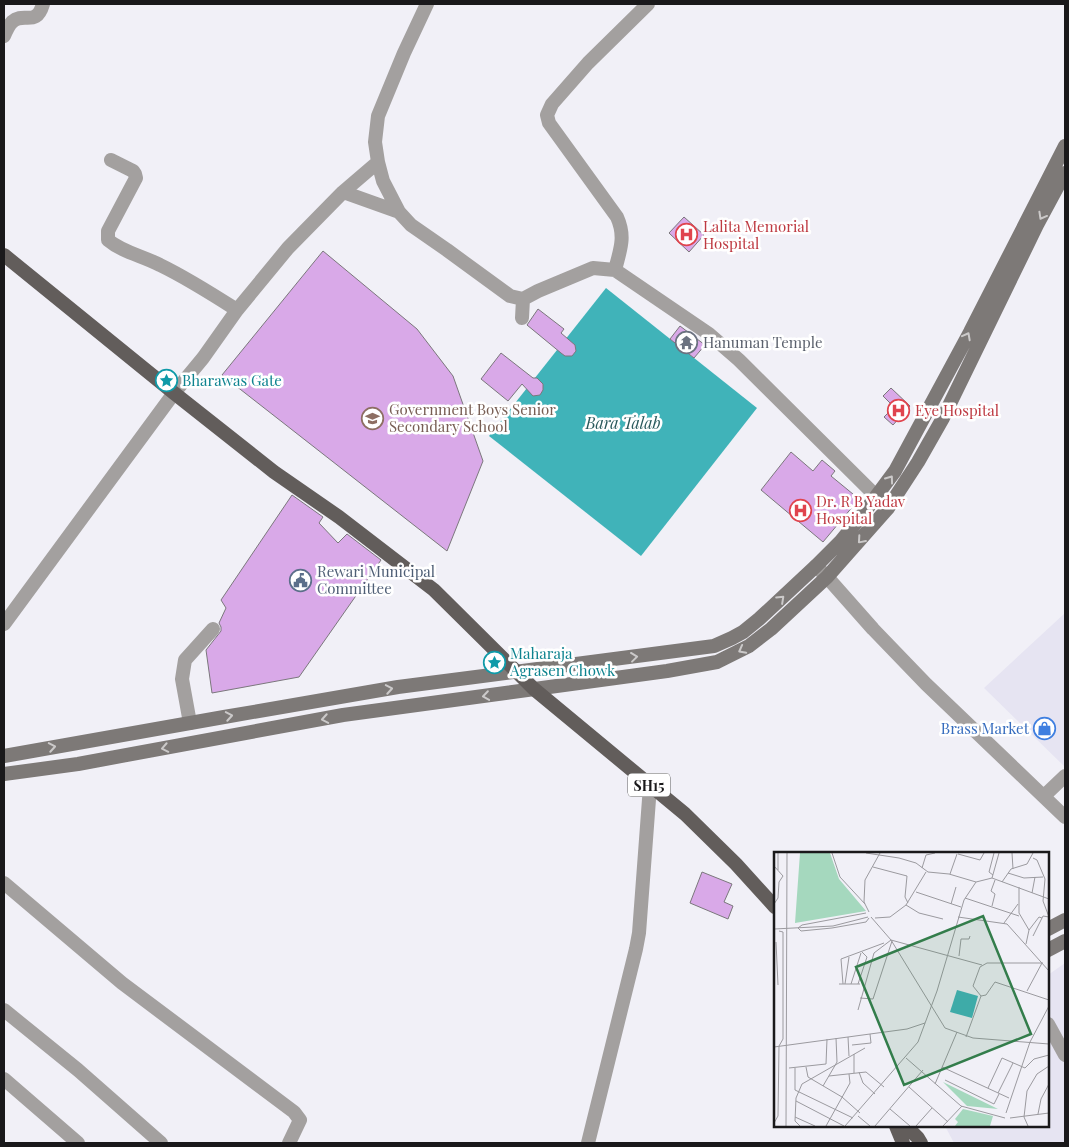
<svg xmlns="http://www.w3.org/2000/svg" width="1069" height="1147" font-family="'Playfair Display',serif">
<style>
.built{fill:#e6e4f2}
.water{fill:#40b3b9}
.building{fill:#d9a9e8;stroke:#7b777c}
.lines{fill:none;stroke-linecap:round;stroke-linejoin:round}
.minor{stroke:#a3a09f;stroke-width:14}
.secondary{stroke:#7d7977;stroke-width:14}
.primary{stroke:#625d5b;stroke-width:14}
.oneway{stroke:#cbc9c9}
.labels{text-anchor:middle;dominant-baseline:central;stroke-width:5;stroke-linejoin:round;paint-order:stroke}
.shield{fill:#fff;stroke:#5f5e5f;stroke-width:1}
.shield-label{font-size:14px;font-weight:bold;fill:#1a191b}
.health-label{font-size:15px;fill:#be3a42;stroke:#fff;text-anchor:start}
.worship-label{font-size:15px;fill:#5b616d;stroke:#fff;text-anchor:start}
.culture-label{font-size:15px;fill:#0d838f;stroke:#fff;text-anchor:start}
.education-label{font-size:15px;fill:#785e54;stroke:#fff;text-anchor:start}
.service-label{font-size:15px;fill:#4e5e75;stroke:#fff;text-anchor:start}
.shop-label{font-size:15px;fill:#366cbe;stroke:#fff;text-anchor:end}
.water-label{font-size:16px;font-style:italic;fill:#29595c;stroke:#fff}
.inset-road{fill:none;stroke:#9b9a9f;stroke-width:1}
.view{fill:#337d4b;fill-opacity:0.15;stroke:#337d4b;stroke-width:2.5}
.inset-edge{fill:none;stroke:#1a191b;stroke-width:2.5}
</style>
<rect width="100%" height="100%" fill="#f1f0f7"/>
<!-- built -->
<path class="built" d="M1065,613V767L984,688Z
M1065,963V1143H954L945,1126H1048V975Z"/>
<!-- water -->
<path class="water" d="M606,288L757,408L641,556L489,436Z"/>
<!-- building -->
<path class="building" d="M684,217L704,235L689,252L669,233Z
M323,251L417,329L453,376L483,461L447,551L222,375Z
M538,309L564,329L561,333L575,345L576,351L572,356H565L561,353L527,325Z
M680,326L705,345L694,358L670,339Z
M501,353L533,378H537L543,384V390L540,395L533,396L522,384L508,401L481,379Z
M891,388L910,406L893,425L884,417L894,407L883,396Z
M791,452L813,471L822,460L835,471L831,476L859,499L823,542L761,490Z
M292,495L323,517L319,523L338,543L347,534L381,560L299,677L212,693L206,650L221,631V627L219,623L226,608L221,600Z
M702,872L732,884L724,902L733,906L728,919L690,903Z"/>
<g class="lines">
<!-- minor -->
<path class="minor" d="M427,4L404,53L378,116L375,142L378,162L383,181L399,212L411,225L447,250L510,296L523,299L538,291L593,268L615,270L709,334L739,360L888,508
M4,36C6,31 8,26 12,22C24,11 36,28 43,4
M111,160L133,171L135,174L136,178L108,231V240C122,252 143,256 160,265C187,278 212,294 237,310
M343,192L399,212
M615,270C620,250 626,237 617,217L549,123L547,115L552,104L588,63L648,4
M522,318L523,299
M816,566L827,577L873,629L926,684L1065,817
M4,624L174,393L203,358L237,310L288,248L343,192L378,162
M190,723L182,679L185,660L213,629
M1044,796L1065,776
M4,883L122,983L294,1112L300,1120L289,1143
M4,1010L78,1070L161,1143
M1048,1024L1065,1055
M4,1079L78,1143
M588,1143L636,949L639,933L650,786"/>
<!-- secondary -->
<path class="secondary" d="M4,756L224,717L398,687L714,646L732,638L743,632L759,619L816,566L841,541L863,514L895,471L970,332L1065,146
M4,774L78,764L343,715L667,671L717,662L749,646L771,629L827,577L888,508L918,462L943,418L1037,225L1065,173
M1048,929L1065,920
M1048,950L1065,941"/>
<!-- primary -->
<path class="primary" d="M4,255L174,393L274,472L339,517L434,590L534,689L685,814L736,864L775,907
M896,1126L903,1143
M906,1126L918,1138L921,1143"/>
</g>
<!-- one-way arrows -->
<defs><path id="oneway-chevron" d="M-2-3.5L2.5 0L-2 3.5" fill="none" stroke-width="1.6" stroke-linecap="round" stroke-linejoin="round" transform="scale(1.25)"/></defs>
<g class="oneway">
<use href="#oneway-chevron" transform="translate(1042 216) rotate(119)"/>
<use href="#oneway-chevron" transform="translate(967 336) rotate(-62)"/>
<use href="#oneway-chevron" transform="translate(890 479) rotate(-54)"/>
<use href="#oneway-chevron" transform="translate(861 540) rotate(131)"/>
<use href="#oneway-chevron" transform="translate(781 599) rotate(-43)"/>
<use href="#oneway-chevron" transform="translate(742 650) rotate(152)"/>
<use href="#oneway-chevron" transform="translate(634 657) rotate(-7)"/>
<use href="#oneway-chevron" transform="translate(389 689) rotate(-10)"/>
<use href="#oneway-chevron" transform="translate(486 696) rotate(172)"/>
<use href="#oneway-chevron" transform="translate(229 716) rotate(-10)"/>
<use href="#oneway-chevron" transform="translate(325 719) rotate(170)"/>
<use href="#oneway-chevron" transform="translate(52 747) rotate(-10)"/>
<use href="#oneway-chevron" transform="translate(165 748) rotate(169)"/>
</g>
<!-- icons -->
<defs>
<symbol id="hospital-ring" viewBox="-11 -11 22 22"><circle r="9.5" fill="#fff" stroke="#e0444e" stroke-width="1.5"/><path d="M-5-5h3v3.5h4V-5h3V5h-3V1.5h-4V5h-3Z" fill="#e0444e"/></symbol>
<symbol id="temple-ring" viewBox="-11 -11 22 22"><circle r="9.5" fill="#fff" stroke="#6b7280" stroke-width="1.5"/><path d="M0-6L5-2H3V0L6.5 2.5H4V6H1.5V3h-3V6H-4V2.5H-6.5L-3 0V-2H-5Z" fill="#6b7280"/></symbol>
<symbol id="sight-ring" viewBox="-11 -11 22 22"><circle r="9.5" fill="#fff" stroke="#0f9aa8" stroke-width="1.5"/><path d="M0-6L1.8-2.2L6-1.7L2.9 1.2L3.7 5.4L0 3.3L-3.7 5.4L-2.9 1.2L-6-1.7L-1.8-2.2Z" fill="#0f9aa8"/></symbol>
<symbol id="school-ring" viewBox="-11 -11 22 22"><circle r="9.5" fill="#fff" stroke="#8d6e63" stroke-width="1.5"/><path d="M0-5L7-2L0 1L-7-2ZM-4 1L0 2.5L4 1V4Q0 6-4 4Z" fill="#8d6e63"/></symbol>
<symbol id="civic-ring" viewBox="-11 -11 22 22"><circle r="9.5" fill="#fff" stroke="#5c6f8a" stroke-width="1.5"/><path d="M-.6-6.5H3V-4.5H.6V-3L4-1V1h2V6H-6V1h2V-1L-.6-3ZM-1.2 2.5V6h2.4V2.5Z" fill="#5c6f8a"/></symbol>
<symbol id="shop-ring" viewBox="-11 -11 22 22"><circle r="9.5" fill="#fff" stroke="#3f7fe0" stroke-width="1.5"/><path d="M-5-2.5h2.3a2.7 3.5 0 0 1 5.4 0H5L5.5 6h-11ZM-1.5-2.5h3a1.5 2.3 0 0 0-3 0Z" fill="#3f7fe0"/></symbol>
</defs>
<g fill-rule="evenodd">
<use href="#hospital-ring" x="674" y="222" width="25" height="25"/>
<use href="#temple-ring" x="674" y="330" width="25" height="25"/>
<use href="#sight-ring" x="154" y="368" width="25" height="25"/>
<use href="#hospital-ring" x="886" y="398" width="25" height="25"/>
<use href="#school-ring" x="360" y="406" width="25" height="25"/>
<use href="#hospital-ring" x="788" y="498" width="25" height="25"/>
<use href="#civic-ring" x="288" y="568" width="25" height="25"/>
<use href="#sight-ring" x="482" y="650" width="25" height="25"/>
<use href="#shop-ring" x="1032" y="716" width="25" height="25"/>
</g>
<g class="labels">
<!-- shield labels -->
<rect class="shield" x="628" y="773.5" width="42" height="23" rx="4"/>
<g class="shield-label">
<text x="649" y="785">SH15</text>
</g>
<!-- health labels -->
<g class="health-label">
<text x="703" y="226">Lalita Memorial<tspan x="703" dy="17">Hospital</tspan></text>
<text x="915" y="410">Eye Hospital</text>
<text x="816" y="501">Dr. R B Yadav<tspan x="816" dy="17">Hospital</tspan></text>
</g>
<!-- worship labels -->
<g class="worship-label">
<text x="703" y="342">Hanuman Temple</text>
</g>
<!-- culture labels -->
<g class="culture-label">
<text x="182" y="380">Bharawas Gate</text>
<text x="510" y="653">Maharaja<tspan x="510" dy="17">Agrasen Chowk</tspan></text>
</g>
<!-- education labels -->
<g class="education-label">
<text x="389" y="409">Government Boys Senior<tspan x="389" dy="17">Secondary School</tspan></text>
</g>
<!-- service labels -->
<g class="service-label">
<text x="317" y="571">Rewari Municipal<tspan x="317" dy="17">Committee</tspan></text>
</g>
<!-- shop labels -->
<g class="shop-label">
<text x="1029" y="728">Brass Market</text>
</g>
<!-- water labels -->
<g class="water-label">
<text x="623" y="422">Bara Talab</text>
</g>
</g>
<!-- overview -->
<g transform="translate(774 852)">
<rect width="275" height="275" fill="#f1f0f7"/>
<path d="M26,1H56L65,27L92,59L21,71ZM169,230L224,257L193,254ZM189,257L219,264L216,274H181L184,270L181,267Z" fill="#a5d8be"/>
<path d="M183,138L204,144L198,166L176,160Z" fill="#40b3b9"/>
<path class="inset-road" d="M4,1V18M58,1L66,25L91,52M92,1L125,6L142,11L154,20L175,22L202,30M238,1L239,17M184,2L206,8L210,1M259,6L263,8L271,27L269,49L275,65M0,14L9,24L5,30L4,46L0,52M99,15L133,24L131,45L134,51M148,16L152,3L161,1M234,21L250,26L269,25M176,22L183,2M219,23L215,20L220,1M218,26L275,47M228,30L237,17L253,12L259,1M245,35V61L255,78L252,92M142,40L187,55M258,41L261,25M191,46L245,64M177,52L182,35M132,53L145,61L169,67M218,54L221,42L217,39L221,28M95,60L90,50L91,28L106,1M92,61L28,73L24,76L27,79L58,76L92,70L95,66M97,65L117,88L171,176L199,186L275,192M184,65L233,72L275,119M101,66L116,65L132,53L152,20M230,71L244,52M0,77L59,74L94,65M255,78L265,65L268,66M259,84L269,64L275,65M2,90L4,133M185,104L187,87H195L196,84M65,132H86M69,132L67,107L110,91M71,132L75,105M77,132L87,101M84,132L93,105L88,100M253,139L268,111M207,144L212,143L221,130L275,148M86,146L99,147L118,89M84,158L100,101L117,88L208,113M74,185L75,204M192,185L207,144L199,134L206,115L213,111H269M78,193L97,191L96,182M0,195L133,177L151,171M80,202V221M132,206L187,254L231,266M32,215L34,225L68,245L86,261M168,215L235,246M15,216L52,212L53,187M21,216V238L79,266M85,220L89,231L101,242M55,224L92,220L110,235M171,228L220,252L225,242M161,232L183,180M49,234L63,210L62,186M135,235L174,270M214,236L228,206L251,216L260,207L275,203M224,241L239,211M22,249L70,274M116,257L136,274M232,261L256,190L275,154M264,262L267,247L275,232M84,264L96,274M21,265L41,274M236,266L275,261M0,271L4,264L5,194L9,187V80L5,79M12,274L13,1M26,274L21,269L22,246L28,232L91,196M52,274L76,231L75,222M71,274L144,190L163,139L190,48L202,30L218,26L225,1M101,274L149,218M142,274L158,256M169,274L188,254M254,274L250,265L253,239L263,222L275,214"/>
<path class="view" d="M209,64L257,182L130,233L82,115Z"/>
<rect width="275" height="275" class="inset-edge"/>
</g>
<!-- border -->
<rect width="1069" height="1147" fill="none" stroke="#1a191b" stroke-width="10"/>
</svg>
